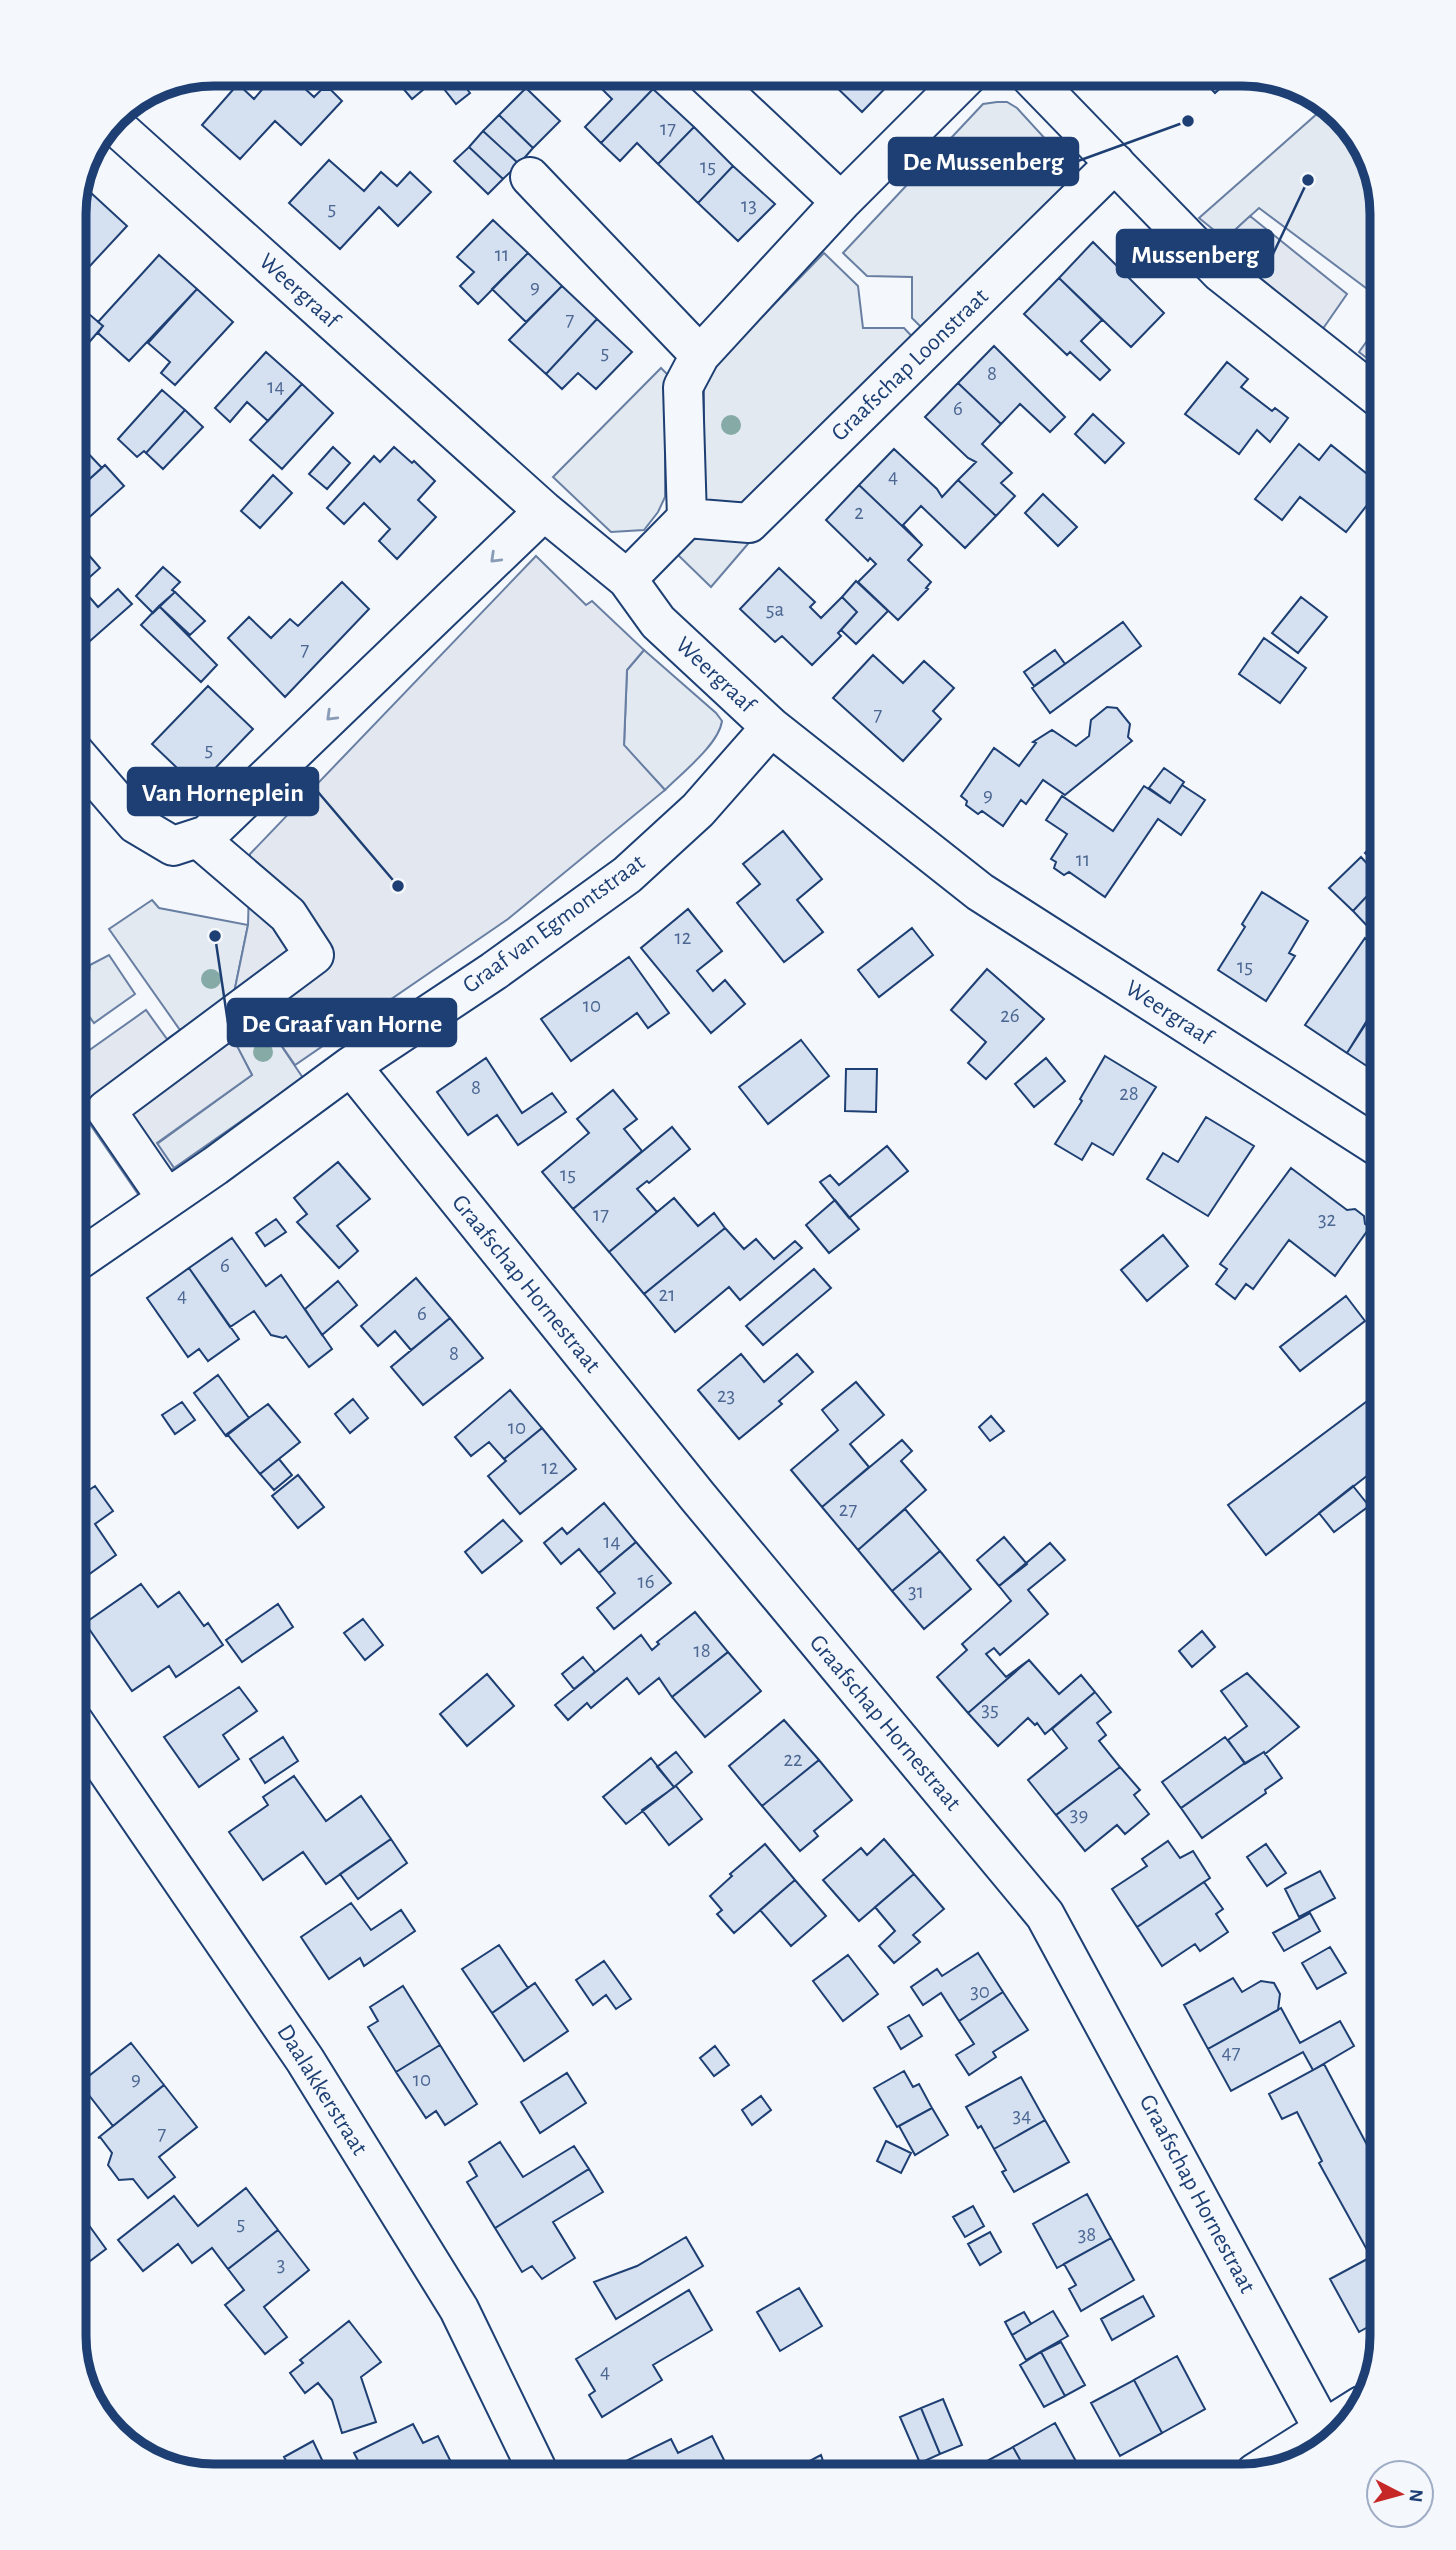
<svg xmlns="http://www.w3.org/2000/svg" width="1456" height="2550" font-family="'Alegreya Sans',sans-serif">
<style>
.green{fill:#e3e9f0;stroke:#687fa3;stroke-width:2}
.parking{fill:#e3e8f0;stroke:#687fa3;stroke-width:2}
.building{fill:#d5e0f0;stroke:#1d3f73;stroke-width:2}
.lines{fill:none;stroke-linecap:round;stroke-linejoin:round}
.minor-casing{stroke:#1d3f73;stroke-width:42}
.minor{stroke:#f4f7fb;stroke-width:38}
.tree{fill:#86aba6}
.oneway{stroke:#889bb7}
.labels{text-anchor:middle;dominant-baseline:central;stroke-width:5;stroke-linejoin:round;paint-order:stroke}
.number-label{font-size:21px;fill:#4b6792}
.street-label{font-size:24px;fill:#1d3f73;stroke:#f4f7fb}
.rim{fill:none;stroke:#1d3f73;stroke-width:9}
.leader{fill:none;stroke:#1d3f73;stroke-width:2.5}
.callout-dot{fill:#1d3f73;stroke:#f4f7fb;stroke-width:2.5}
.callout{fill:#1d3f73;stroke:#1d3f73;stroke-width:2.5}
.callout-label{font-size:26px;text-anchor:middle;font-weight:bold;fill:#fff}
</style>
<rect width="100%" height="100%" fill="#f4f7fb"/>
<!-- green -->
<path class="green" d="M997,102H1007L1017,108L1082,179L931,337L912,318V277L867,276L843,253L983,104Z
M1327,105L1368,152L1382,214V300L1259,208L1225,239L1199,218Z
M824,253L858,286L863,328H904L921,346L739,513L704,509V389L706,378L715,365Z
M661,368L668,375L665,402V497L658,512L644,530L611,532L553,477Z
M696,534L753,538L711,587L678,555Z
M644,650L716,713L722,721C719,744 682,773 665,790L624,746L627,670Z
M152,900L159,908L248,925L234,993L180,1030L109,929Z
M109,955L135,994L94,1023L83,1008L90,965Z
M266,1023L303,1078L174,1168L157,1144L252,1075L236,1045Z"/>
<!-- parking -->
<path class="parking" d="M1250,216L1347,294L1322,330L1220,244Z
M1382,320V370L1359,352Z
M536,556L586,605L592,601L644,650L627,670L624,745L665,790L508,919L295,1065L266,1023L236,1044L252,1075L157,1143L174,1168L138,1194L74,1101V1061L146,1010L167,1039L234,993L248,925L250,854Z"/>
<!-- building -->
<path class="building" d="M289,74L314,97L321,90H331L342,101L301,145L275,121L240,159L202,125L238,84L254,99L271,79L277,84Z
M391,74H455L470,93L456,104L436,79L412,99Z
M590,74H638L653,89L601,143L585,127L612,99L589,76Z
M834,74H899L862,112L829,80Z
M1197,74H1236L1215,93Z
M526,88L560,121L533,148L499,115Z
M653,89L694,127L658,164L637,143L620,161L601,143Z
M499,115L533,148L519,164L483,131Z
M694,127L733,166L698,203L658,164Z
M483,131L519,164L503,179L469,147Z
M469,147L503,179L488,194L454,161Z
M329,160L364,191L381,172L397,186L410,172L431,192L398,226L379,207L340,249L289,203Z
M733,166L775,204L738,241L698,203Z
M80,183L90,192L74,211V205Z
M90,192L127,226L75,282L74,256L80,249L74,243V211Z
M493,220L528,253L478,304L460,286L474,272L457,257Z
M1093,242L1164,313L1131,347L1059,278Z
M528,253L562,286L526,322L492,289Z
M159,255L197,289L129,361L98,333L103,326L98,322Z
M1059,278L1102,320L1081,341L1110,370L1100,380L1070,352L1067,355L1024,314Z
M562,286L597,319L546,374L509,340Z
M197,289L233,322L175,385L161,373L170,362L148,343Z
M82,308L103,326L74,360V318Z
M597,319L632,352L596,389L578,373L562,389L546,374Z
M994,346L1065,417L1050,432L1020,404L1001,424L958,383Z
M266,352L302,384L268,421L247,402L230,422L215,408Z
M1227,362L1248,379L1241,387L1272,411L1275,408L1288,418L1270,442L1257,430L1239,454L1185,414Z
M958,383L1001,424L982,444L1012,473L1001,483L1015,496L996,516L958,480L976,462L968,458L925,417Z
M302,384L333,413L282,469L250,440Z
M162,390L185,410L146,453L144,451L137,457L118,439Z
M185,410L203,427L163,469L146,453Z
M1093,414L1124,443L1105,463L1075,434Z
M1299,444L1319,460L1331,445L1382,486L1346,532L1300,497L1282,520L1255,499Z
M82,447L102,468L74,493V454Z
M333,447L350,463L327,489L309,474Z
M394,447L412,463L414,461L435,481L418,500L436,517L397,559L379,541L390,529L364,503L344,524L327,508L374,456L380,462Z
M894,449L937,489L942,497L958,480L996,516L965,548L921,506L903,525L922,545L859,485Z
M105,465L124,486L75,530L74,493Z
M273,475L292,493L260,528L241,511Z
M859,485L922,545L908,560L931,582L926,588L928,589L898,620L858,582L876,564L870,558L868,561L826,520Z
M1043,494L1077,527L1058,546L1025,513Z
M74,538L100,568L74,591Z
M163,567L180,582L172,590L175,592L153,613L136,596Z
M779,568L815,602L810,607L821,618L842,597L857,612L838,633L841,636L812,665L782,636L775,642L740,609Z
M856,581L888,611L856,644L841,630L857,612L842,597Z
M342,582L369,609L285,697L228,638L249,617L271,638L290,619L298,626Z
M79,585L98,607L118,589L132,604L74,655V591Z
M175,592L205,621L190,635L159,606Z
M1301,597L1327,617L1298,653L1272,633Z
M159,606L217,665L201,682L141,625Z
M1123,622L1141,646L1050,713L1032,688Z
M1264,638L1306,668L1280,703L1239,674Z
M1055,650L1065,664L1034,686L1024,672Z
M873,655L903,683L924,661L954,688L933,711L941,719L903,761L833,698Z
M208,686L253,729L197,787L152,744Z
M1107,707L1117,708L1130,724L1128,737L1132,741L1065,795L1043,780L1026,804L1021,800L1003,826L982,811L978,814L966,805L967,801L961,796L994,748L1019,766L1036,743L1033,742L1052,730L1076,746L1089,736L1091,720Z
M1164,768L1184,782L1170,803L1149,788Z
M1182,785L1205,800L1181,835L1158,819L1105,897L1069,872L1064,875L1054,868L1056,862L1051,859L1067,834L1046,820L1062,796L1113,831L1144,786L1170,803Z
M783,831L822,879L797,900L823,932L784,962L737,903L760,884L743,864Z
M1382,835V869L1365,853Z
M1361,857L1382,880L1353,911L1329,888Z
M1382,880V919L1371,930L1353,911Z
M1262,892L1308,921L1289,953L1295,956L1266,1001L1218,970L1245,927L1242,924Z
M688,909L722,951L697,971L713,991L725,980L745,1004L711,1033L641,948Z
M912,928L933,955L879,997L858,970Z
M1365,938L1380,949L1368,967L1382,977V996L1347,1053L1305,1025Z
M629,957L669,1013L648,1028L637,1013L571,1061L541,1019Z
M987,969L1044,1019L986,1079L968,1063L986,1042L951,1010Z
M1378,1005L1382,1008V1076L1347,1053Z
M801,1040L829,1076L768,1124L739,1087Z
M1105,1056L1156,1087L1113,1155L1092,1143L1082,1160L1055,1144L1082,1101L1080,1099Z
M486,1058L522,1113L552,1093L566,1112L518,1145L497,1115L468,1135L437,1092Z
M1046,1058L1065,1081L1034,1107L1015,1084Z
M846,1069H877L876,1112L845,1111Z
M613,1090L637,1119L624,1129L642,1151L573,1209L542,1172L589,1133L577,1119Z
M1206,1117L1254,1146L1208,1216L1147,1179L1163,1153L1178,1162Z
M672,1127L690,1149L649,1183L647,1181L637,1189L657,1212L609,1252L573,1209Z
M887,1146L908,1171L849,1218L820,1182L830,1175L839,1185Z
M338,1162L370,1199L337,1226L358,1251L339,1268L297,1222L307,1214L294,1198Z
M1291,1168L1347,1210L1355,1209L1364,1216L1365,1224L1370,1227L1335,1276L1289,1240L1253,1289L1246,1284L1235,1299L1216,1284L1227,1269L1220,1264Z
M674,1198L698,1226L714,1213L725,1228L644,1294L609,1252Z
M835,1200L859,1229L829,1253L806,1225Z
M276,1219L286,1232L265,1246L256,1233Z
M725,1228L744,1249L756,1239L774,1259L795,1241L802,1248L740,1300L729,1287L675,1332L644,1294Z
M1163,1235L1188,1266L1147,1301L1121,1270Z
M232,1238L266,1286L281,1275L332,1349L309,1367L286,1336L283,1338L271,1335L254,1311L230,1327L189,1268Z
M189,1268L239,1339L208,1361L199,1349L188,1357L147,1298Z
M814,1269L831,1288L763,1345L746,1326Z
M416,1278L450,1318L411,1350L395,1331L378,1346L361,1326Z
M338,1281L357,1305L322,1335L305,1309Z
M1346,1296L1365,1321L1300,1371L1280,1347Z
M450,1318L483,1358L423,1405L391,1367Z
M741,1354L764,1382L797,1354L813,1372L779,1401L782,1404L739,1439L698,1390Z
M218,1375L249,1418L226,1436L194,1393Z
M856,1382L884,1415L850,1444L869,1467L822,1507L791,1470L838,1430L822,1410Z
M510,1390L542,1428L504,1459L489,1442L471,1456L455,1437Z
M1382,1390V1437L1371,1445L1382,1464L1266,1555L1228,1505Z
M353,1399L368,1418L350,1433L335,1414Z
M182,1402L195,1420L175,1434L162,1415Z
M268,1404L300,1442L260,1474L227,1434Z
M991,1416L1004,1431L990,1441L979,1427Z
M542,1428L576,1469L520,1514L488,1476L506,1461L504,1459Z
M902,1440L912,1451L901,1461L926,1490L858,1550L822,1507Z
M74,1449L86,1467L74,1475Z
M279,1459L292,1475L274,1490L260,1474Z
M298,1475L324,1507L298,1528L272,1496Z
M95,1486L113,1511L95,1524L116,1555L74,1585V1500Z
M1353,1486L1369,1506L1334,1532L1319,1513Z
M604,1503L636,1542L599,1573L579,1549L561,1564L544,1543L562,1528L567,1534Z
M905,1509L940,1551L892,1591L858,1550Z
M503,1520L522,1541L482,1573L465,1552Z
M1004,1537L1027,1564L999,1586L977,1560Z
M636,1542L671,1583L614,1629L597,1608L615,1593L599,1573Z
M1050,1543L1065,1560L1028,1590L1048,1614L1000,1655L994,1648L986,1654L1006,1677L1029,1660L968,1713L937,1677L967,1650L962,1644L1011,1601L999,1586Z
M940,1551L971,1589L924,1629L892,1591Z
M141,1584L158,1607L179,1592L204,1626L208,1623L223,1645L176,1677L169,1666L132,1691L85,1623Z
M278,1604L293,1627L242,1662L226,1640Z
M695,1612L728,1652L672,1697L659,1678L639,1694L627,1678L591,1708L587,1703L568,1720L555,1705L641,1635L652,1650L659,1644L657,1642Z
M363,1619L383,1645L365,1660L344,1633Z
M1202,1631L1215,1647L1192,1667L1179,1651Z
M728,1652L761,1691L705,1737L672,1697Z
M583,1657L595,1672L574,1689L562,1674Z
M1029,1660L1059,1694L1081,1675L1095,1692L1045,1734L1037,1723L1035,1725L1028,1718L998,1746L968,1713Z
M1247,1673L1299,1727L1265,1754L1264,1752L1245,1764L1228,1740L1247,1726L1221,1691Z
M487,1674L514,1706L467,1746L440,1714Z
M239,1687L257,1711L223,1735L239,1759L199,1787L164,1737Z
M1095,1692L1111,1712L1097,1723L1106,1735L1099,1741L1120,1767L1056,1815L1028,1780L1067,1748L1052,1729Z
M784,1720L819,1760L762,1806L729,1766Z
M283,1737L298,1761L265,1783L250,1759Z
M1225,1737L1245,1763L1181,1808L1162,1782Z
M676,1752L692,1772L674,1787L657,1767Z
M1264,1752L1282,1778L1265,1790L1266,1793L1202,1838L1181,1808L1245,1763Z
M651,1758L674,1787L626,1824L603,1797Z
M819,1760L852,1800L814,1831L818,1836L800,1851L762,1806Z
M1120,1767L1140,1790L1134,1795L1149,1814L1125,1834L1117,1825L1085,1851L1056,1815Z
M294,1776L326,1821L361,1796L391,1839L326,1884L303,1852L263,1880L229,1832L268,1805L263,1797Z
M676,1786L702,1819L669,1845L642,1810Z
M391,1839L407,1863L358,1899L340,1874Z
M884,1839L914,1874L859,1921L823,1880L861,1848L867,1855Z
M1168,1841L1180,1858L1193,1851L1210,1878L1137,1927L1112,1889L1147,1866L1142,1859Z
M765,1844L795,1880L734,1933L717,1914L722,1910L710,1896L732,1876L730,1874Z
M1266,1844L1286,1873L1267,1886L1247,1857Z
M1320,1871L1335,1898L1299,1917L1285,1889Z
M914,1874L944,1909L913,1935L920,1942L894,1963L879,1946L895,1931L875,1907Z
M795,1880L826,1916L791,1946L760,1910Z
M1204,1882L1223,1909L1216,1914L1228,1932L1200,1951L1195,1944L1162,1966L1137,1927Z
M351,1903L371,1930L401,1910L415,1931L364,1966L360,1958L329,1979L301,1937Z
M1310,1913L1320,1931L1284,1951L1273,1933Z
M499,1945L528,1988L492,2013L462,1969Z
M1330,1947L1346,1973L1317,1989L1302,1963Z
M978,1953L1003,1992L959,2021L941,1993L923,2005L911,1987L937,1969L942,1976Z
M848,1955L878,1994L843,2021L813,1981Z
M604,1961L631,1999L616,2009L606,1995L593,2005L576,1980Z
M1233,1978L1242,1992L1261,1981L1274,1983L1280,1994L1278,2010L1208,2049L1184,2005Z
M535,1983L568,2031L524,2061L492,2013Z
M403,1986L440,2045L396,2072L368,2027L378,2021L370,2007Z
M1003,1992L1028,2030L993,2052L996,2057L969,2075L956,2055L974,2044L959,2021Z
M74,1996L87,2012L74,2023Z
M1281,2008L1300,2043L1340,2021L1354,2046L1313,2070L1303,2052L1231,2091L1208,2049Z
M909,2015L922,2036L901,2049L888,2027Z
M131,2043L164,2085L113,2126L81,2085L74,2090V2053L90,2075Z
M440,2045L477,2104L445,2125L436,2111L426,2118L396,2072Z
M715,2046L729,2065L714,2076L700,2058Z
M1324,2064L1382,2173V2319L1359,2332L1330,2279L1371,2257L1319,2163L1322,2161L1297,2112L1282,2119L1269,2094Z
M904,2071L913,2087L919,2084L932,2108L897,2127L874,2088Z
M567,2073L586,2103L540,2133L521,2102Z
M1021,2077L1045,2120L994,2149L981,2126L978,2128L966,2107Z
M164,2085L197,2127L159,2157L175,2177L148,2198L133,2179L119,2180L108,2165L112,2153L100,2137L98,2138Z
M761,2096L771,2110L752,2125L742,2110Z
M932,2108L948,2135L915,2155L899,2126Z
M1045,2120L1069,2162L1014,2192L1002,2172L1006,2170L994,2149Z
M886,2141L911,2153L901,2173L877,2161Z
M500,2142L523,2177L574,2146L589,2169L495,2228L467,2182L477,2176L469,2162Z
M589,2169L603,2192L553,2222L575,2258L542,2279L532,2266L522,2272L495,2228Z
M246,2188L278,2230L228,2269L212,2248L192,2263L178,2244L143,2271L118,2240L174,2196L198,2226Z
M1087,2194L1111,2238L1057,2268L1033,2224Z
M973,2206L984,2226L965,2237L953,2217Z
M88,2224L106,2249L90,2261L74,2240V2236Z
M278,2230L309,2270L264,2307L287,2337L265,2354L225,2305L244,2290L228,2269Z
M990,2232L1001,2252L980,2265L968,2244Z
M686,2237L703,2266L616,2319L594,2282L637,2266Z
M1111,2238L1134,2280L1081,2311L1069,2289L1076,2285L1064,2264Z
M799,2288L822,2326L780,2351L757,2312Z
M689,2290L712,2330L653,2365L662,2380L602,2417L589,2395L595,2391L576,2359Z
M1143,2296L1154,2316L1112,2340L1101,2319Z
M1053,2311L1068,2336L1026,2360L1012,2335Z
M1024,2312L1031,2324L1012,2335L1005,2322Z
M349,2321L381,2362L361,2377L376,2422L342,2433L332,2400L318,2383L305,2393L290,2373L303,2363L300,2360Z
M1061,2342L1085,2385L1065,2396L1041,2352Z
M1041,2352L1065,2396L1044,2407L1020,2365Z
M1177,2356L1205,2409L1162,2433L1134,2380Z
M1134,2380L1162,2433L1120,2456L1091,2403Z
M943,2399L962,2445L940,2454L921,2408Z
M921,2408L940,2454L920,2463L900,2417Z
M1055,2423L1084,2476H1029L1013,2447Z
M413,2424L423,2443L438,2436L457,2474L453,2476H366L354,2453Z
M712,2436L729,2470L739,2465L745,2476H630L624,2462L671,2439L678,2453Z
M313,2441L324,2464L302,2476H294L284,2457Z
M1013,2447L1029,2476H973L970,2470Z
M821,2455L828,2476H804L800,2466Z
M800,2466L804,2476H779Z"/>
<g class="lines">
<defs>
<path id="minor" d="M705,74L841,202
M1028,74L1220,272L1382,400
M110,121L544,511L627,579L658,622L771,727L980,892L1382,1149
M530,177L700,355
M687,518L749,523L1115,163
M627,579L687,518L683,387L700,355L841,202L969,74
M74,752L136,824L173,846L207,835L544,511
M351,1066L698,1497L1045,1915L1329,2440
M167,1199L106,1110L314,955L288,915L198,838
M74,1263L215,1166L351,1066L494,971L627,875L698,810L771,727
M74,1722L305,2060L459,2309L540,2476
M1255,2473L1361,2406"/>
</defs>
<!-- minor casing -->
<use href="#minor" class="minor-casing"/>
<!-- minor -->
<use href="#minor" class="minor"/>
</g>
<!-- trees -->
<g class="tree">
<circle cx="731" cy="425" r="10"/>
<circle cx="211" cy="979" r="10"/>
<circle cx="263" cy="1052" r="10"/>
</g>
<!-- one-way arrows -->
<defs><path id="oneway-chevron" d="M-2-3.5L2.5 0L-2 3.5" fill="none" stroke-width="1.6" stroke-linecap="round" stroke-linejoin="round" transform="scale(1.75)"/></defs>
<g class="oneway">
<use href="#oneway-chevron" transform="translate(495 558) rotate(136)"/>
<use href="#oneway-chevron" transform="translate(331 716) rotate(136)"/>
</g>
<g class="labels">
<!-- number labels -->
<g class="number-label">
<text x="668" y="128">17</text>
<text x="708" y="166">15</text>
<text x="749" y="205">13</text>
<text x="332" y="208">5</text>
<text x="502" y="254">11</text>
<text x="535" y="286">9</text>
<text x="570" y="319">7</text>
<text x="605" y="352">5</text>
<text x="992" y="373">8</text>
<text x="276" y="386">14</text>
<text x="958" y="408">6</text>
<text x="893" y="476">4</text>
<text x="859" y="512">2</text>
<text x="775" y="609">5a</text>
<text x="305" y="649">7</text>
<text x="878" y="714">7</text>
<text x="209" y="749">5</text>
<text x="988" y="794">9</text>
<text x="1083" y="859">11</text>
<text x="683" y="937">12</text>
<text x="1245" y="966">15</text>
<text x="592" y="1005">10</text>
<text x="1010" y="1015">26</text>
<text x="476" y="1087">8</text>
<text x="1129" y="1093">28</text>
<text x="568" y="1174">15</text>
<text x="601" y="1214">17</text>
<text x="1327" y="1219">32</text>
<text x="225" y="1265">6</text>
<text x="667" y="1294">21</text>
<text x="182" y="1295">4</text>
<text x="422" y="1313">6</text>
<text x="454" y="1353">8</text>
<text x="726" y="1395">23</text>
<text x="517" y="1427">10</text>
<text x="550" y="1467">12</text>
<text x="848" y="1509">27</text>
<text x="612" y="1541">14</text>
<text x="646" y="1581">16</text>
<text x="916" y="1591">31</text>
<text x="702" y="1650">18</text>
<text x="990" y="1709">35</text>
<text x="793" y="1759">22</text>
<text x="1079" y="1814">39</text>
<text x="980" y="1991">30</text>
<text x="1231" y="2052">47</text>
<text x="136" y="2078">9</text>
<text x="422" y="2079">10</text>
<text x="1022" y="2115">34</text>
<text x="162" y="2133">7</text>
<text x="241" y="2223">5</text>
<text x="1087" y="2234">38</text>
<text x="281" y="2264">3</text>
<text x="605" y="2371">4</text>
</g>
<!-- street labels -->
<g class="street-label">
<text transform="translate(299 291) rotate(42)">Weergraaf</text>
<text transform="translate(910 365) rotate(-44)">Graafschap Loonstraat</text>
<text transform="translate(715 675) rotate(43)">Weergraaf</text>
<text transform="translate(554 924) rotate(-36)">Graaf van Egmontstraat</text>
<text transform="translate(1169 1013) rotate(33)">Weergraaf</text>
<text transform="translate(526 1284) rotate(51)">Graafschap Hornestraat</text>
<text transform="translate(885 1723) rotate(50)">Graafschap Hornestraat</text>
<text transform="translate(322 2090) rotate(58)">Daalakkerstraat</text>
<text transform="translate(1197 2194) rotate(62)">Graafschap Hornestraat</text>
</g>
</g>
<!-- crop -->
<path d="M0 0H1456V2550H0ZM214 86H1242A128 128 0 0 1 1370 214V2336A128 128 0 0 1 1242 2464H214A128 128 0 0 1 86 2336V214A128 128 0 0 1 214 86Z" fill="#f4f7fb" fill-rule="evenodd"/>
<path class="rim" d="M214 86H1242A128 128 0 0 1 1370 214V2336A128 128 0 0 1 1242 2464H214A128 128 0 0 1 86 2336V214A128 128 0 0 1 214 86Z"/>
<!-- callouts -->
<path class="leader" d="M1188 121L1078 161M1308 180L1273 254M398 886L318 792M215 936L228 1023"/>
<g class="callout-dot">
<circle cx="1188" cy="121" r="7"/>
<circle cx="1308" cy="180" r="7"/>
<circle cx="398" cy="886" r="7"/>
<circle cx="215" cy="936" r="7"/>
</g>
<g class="callout">
<rect x="889" y="138" width="189" height="47" rx="7"/>
<rect x="1117" y="230" width="156" height="47" rx="7"/>
<rect x="128" y="768" width="190" height="47" rx="7"/>
<rect x="228" y="999" width="228" height="47" rx="7"/>
</g>
<g class="callout-label">
<text x="983" y="170">De Mussenberg</text>
<text x="1195" y="263">Mussenberg</text>
<text x="223" y="801">Van Horneplein</text>
<text x="342" y="1032">De Graaf van Horne</text>
</g>
<!-- north arrow -->
<g transform="translate(1400 2494) rotate(96)"><circle r="33" fill="#f4f7fb" stroke="#9eadc5" stroke-width="2"/>
<path d="M0-5L12 26L0 18L-12 26Z" fill="#c62828"/>
<text y="-10" font-size="19" font-weight="bold" text-anchor="middle" fill="#1d3f73">N</text>
</g>
</svg>
